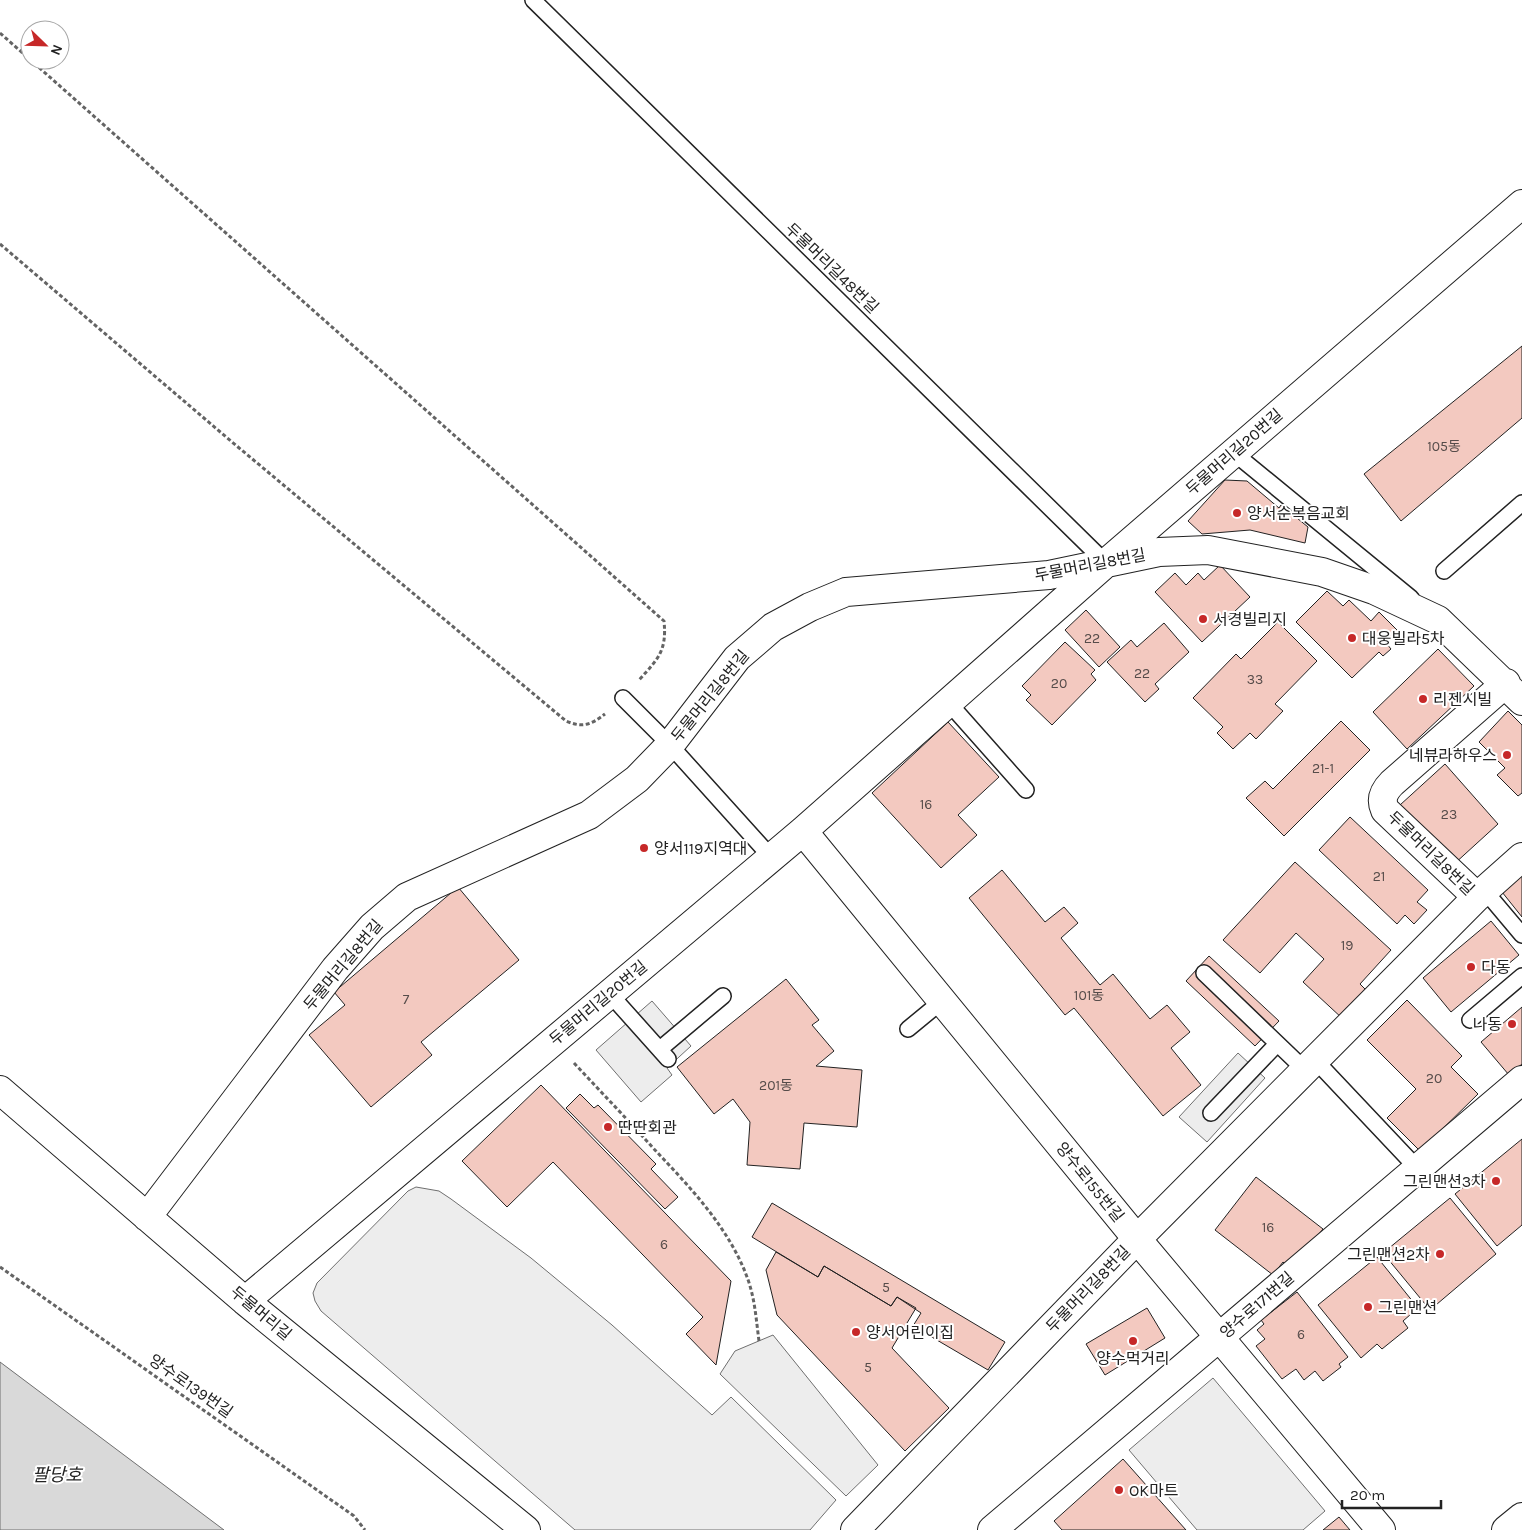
<svg xmlns="http://www.w3.org/2000/svg" width="1522" height="1530" font-family="Karla,'Noto Sans KR',sans-serif">
<style>
.parking{fill:#ededed;stroke:#6f6f6f}
.water{fill:#d9d9d9;stroke:#6f6f6f}
.building{fill:#f3c9c0;stroke:#222}
.lines{fill:none;stroke-linecap:round;stroke-linejoin:round}
.service-casing{stroke:#222;stroke-width:18}
.minor-casing{stroke:#222;stroke-width:30}
.secondary-casing{stroke:#222;stroke-width:30}
.path{stroke:#646464;stroke-width:3;stroke-dasharray:4 2.5;stroke-linecap:butt}
.service{stroke:#fff;stroke-width:15}
.minor{stroke:#fff;stroke-width:28}
.secondary{stroke:#fff;stroke-width:28}
.poi-dot{fill:#c62828;stroke:#fff;stroke-width:2}
.labels{text-anchor:middle;dominant-baseline:central;stroke-width:4;stroke-linejoin:round;paint-order:stroke}
.number-label{font-size:14px;fill:#564c4a}
.street-label{font-size:16px;fill:#222;stroke:#fff}
.poi-label{font-size:16px;fill:#222;stroke:#fff;text-anchor:start}
.water-label{font-size:18px;font-style:italic;fill:#222;stroke:#fff}
</style>
<rect width="100%" height="100%" fill="#fff"/>
<!-- parking -->
<path class="parking" d="M652,1001L691,1046L667,1068L672,1075L641,1102L596,1050Z
M1238,1053L1265,1078L1207,1142L1179,1117Z
M416,1187L439,1191L451,1199L531,1258L612,1325L712,1415L731,1397L836,1500L810,1530H575L321,1311L315,1301L313,1293L317,1283L408,1191Z
M773,1335L878,1465L846,1496L720,1374L735,1351Z
M1213,1378L1325,1511L1303,1530H1197L1129,1450Z"/>
<!-- water -->
<path class="water" d="M0,1362L224,1530H0Z"/>
<!-- building -->
<path class="building" d="M1522,346V418L1401,521L1364,474Z
M1225,480L1247,481L1279,508L1281,505L1308,527L1305,543L1250,530L1202,534L1188,521Z
M1220,565L1250,597L1202,642L1155,592L1175,573L1186,585L1198,573L1204,580Z
M1327,591L1343,606L1349,600L1371,621L1379,612L1399,632L1386,643L1391,649L1383,656L1379,652L1352,678L1296,622Z
M1086,610L1120,647L1099,667L1065,630Z
M1278,622L1317,661L1275,704L1283,711L1256,739L1250,733L1233,749L1217,733L1223,727L1193,698L1236,654L1241,659Z
M1164,623L1189,652L1155,684L1159,689L1145,702L1107,662L1131,640L1137,647Z
M1065,642L1095,670L1091,674L1096,680L1052,725L1026,700L1031,695L1022,686Z
M1438,649L1474,686L1407,749L1373,712Z
M1508,711L1522,725V793L1518,796L1497,775L1505,768L1479,742Z
M1341,721L1370,750L1284,836L1246,798L1265,781L1273,789Z
M948,722L999,777L958,815L977,835L941,868L872,793Z
M1445,764L1498,824L1453,865L1400,805Z
M1350,817L1428,890L1417,902L1427,910L1414,924L1405,915L1397,924L1319,850Z
M1295,862L1391,950L1360,984L1367,991L1343,1019L1303,982L1324,959L1296,933L1260,973L1223,940Z
M1002,870L1045,922L1064,907L1078,923L1061,938L1100,985L1113,974L1150,1019L1167,1005L1190,1032L1171,1048L1201,1085L1163,1116L1074,1008L1065,1015L969,898Z
M1522,875V917L1502,892Z
M458,887L519,960L421,1042L432,1055L371,1107L309,1035L345,1005L334,992Z
M1491,921L1519,955L1451,1012L1423,978Z
M1209,956L1279,1021L1255,1046L1186,981Z
M786,979L819,1020L812,1025L834,1051L816,1066L862,1070L857,1127L804,1123L800,1169L747,1165L750,1122L733,1099L714,1114L677,1067Z
M1407,1000L1462,1056L1451,1067L1478,1094L1420,1151L1387,1118L1416,1089L1367,1040Z
M1522,1007V1064L1509,1075L1481,1042Z
M541,1085L731,1281L716,1365L686,1334L703,1317L553,1162L507,1207L462,1161Z
M580,1094L594,1108L598,1105L656,1164L651,1169L678,1197L665,1209L566,1108Z
M1522,1139V1225L1497,1246L1455,1194Z
M1256,1177L1323,1229L1291,1269L1283,1262L1273,1275L1215,1230Z
M1450,1198L1496,1254L1430,1310L1383,1253Z
M772,1203L1005,1342L988,1370L913,1326L921,1313L897,1297L891,1306L824,1266L818,1277L752,1237Z
M776,1252L818,1277L824,1266L891,1306L897,1297L916,1308L892,1348L949,1408L905,1451L777,1315L766,1270Z
M1377,1257L1418,1308L1403,1321L1408,1328L1382,1349L1377,1344L1361,1358L1318,1305Z
M1297,1292L1348,1357L1339,1364L1341,1367L1323,1381L1315,1371L1304,1380L1296,1369L1282,1379L1256,1346L1265,1339L1257,1330L1264,1324L1261,1320Z
M1147,1308L1165,1338L1105,1375L1086,1344Z
M1123,1459L1186,1530H1062L1054,1521Z
M1339,1517L1350,1530H1323Z"/>
<g class="lines">
<defs>
<path id="service" d="M533,0L1106,563
M1234,453L1411,598
M1444,571L1522,503
M623,698L670,745L771,857
M948,702L1026,790
M1485,891L1522,935
M1204,973L1305,1070
M609,993L668,1059
M1470,1020L1522,976
M908,1029L942,1001
M660,1049L723,996
M1315,1060L1417,1168
M1211,1113L1277,1044"/>
<path id="minor" d="M803,831L1137,1239L1381,1530
M1477,897L1385,810C1380,799 1384,791 1392,783L1506,683
M0,1090L245,1301L526,1530
M147,1217L335,969L372,927L407,897L589,815L637,779L670,745L737,658L773,627L810,607L846,592L1049,575L1159,552L1208,550L1322,572L1374,590L1438,620L1522,701
M245,1301L803,831L1106,563L1522,204
M855,1530L1137,1239L1477,897L1522,857
M992,1530L1522,1080"/>
<path id="secondary" d="M1506,1530L1522,1517"/>
</defs>
<!-- service casing -->
<use href="#service" class="service-casing"/>
<!-- minor casing -->
<use href="#minor" class="minor-casing"/>
<!-- secondary casing -->
<use href="#secondary" class="secondary-casing"/>
<!-- path -->
<path class="path" d="M0,33L664,621C667,651 658,659 639,680
M0,244L232,442L566,721C582,728 591,725 605,714
M574,1063C601,1092 628,1120 654,1149C690,1187 729,1228 747,1277C755,1298 756,1319 759,1341
M0,1267L354,1516L365,1530"/>
<!-- service -->
<use href="#service" class="service"/>
<!-- minor -->
<use href="#minor" class="minor"/>
<!-- secondary -->
<use href="#secondary" class="secondary"/>
</g>
<!-- markers -->
<g class="poi-dot">
<circle cx="1237" cy="513" r="5"/>
<circle cx="1203" cy="619" r="5"/>
<circle cx="1352" cy="638" r="5"/>
<circle cx="1423" cy="699" r="5"/>
<circle cx="1507" cy="755" r="5"/>
<circle cx="644" cy="848" r="5"/>
<circle cx="1471" cy="967" r="5"/>
<circle cx="1512" cy="1024" r="5"/>
<circle cx="608" cy="1127" r="5"/>
<circle cx="1496" cy="1181" r="5"/>
<circle cx="1440" cy="1254" r="5"/>
<circle cx="1368" cy="1307" r="5"/>
<circle cx="856" cy="1332" r="5"/>
<circle cx="1133" cy="1341" r="5"/>
<circle cx="1119" cy="1490" r="5"/>
</g>
<g class="labels">
<!-- number labels -->
<g class="number-label">
<text x="1444" y="446">105동</text>
<text x="1092" y="638">22</text>
<text x="1142" y="673">22</text>
<text x="1255" y="679">33</text>
<text x="1059" y="683">20</text>
<text x="1323" y="768">21-1</text>
<text x="926" y="804">16</text>
<text x="1449" y="814">23</text>
<text x="1379" y="876">21</text>
<text x="1347" y="945">19</text>
<text x="1089" y="995">101동</text>
<text x="406" y="999">7</text>
<text x="1434" y="1078">20</text>
<text x="776" y="1085">201동</text>
<text x="1268" y="1227">16</text>
<text x="664" y="1244">6</text>
<text x="886" y="1287">5</text>
<text x="1301" y="1334">6</text>
<text x="868" y="1367">5</text>
</g>
<!-- street labels -->
<g class="street-label">
<text transform="translate(832 268) rotate(44)">두물머리길48번길</text>
<text transform="translate(1234 452) rotate(-41)">두물머리길20번길</text>
<text transform="translate(1090 565) rotate(-11)">두물머리길8번길</text>
<text transform="translate(710 696) rotate(-51)">두물머리길8번길</text>
<text transform="translate(1431 853) rotate(44)">두물머리길8번길</text>
<text transform="translate(343 965) rotate(-50)">두물머리길8번길</text>
<text transform="translate(598 1003) rotate(-40)">두물머리길20번길</text>
<text transform="translate(1090 1182) rotate(51)">양수로155번길</text>
<text transform="translate(1088 1289) rotate(-46)">두물머리길8번길</text>
<text transform="translate(1257 1305) rotate(-41)">양수로171번길</text>
<text transform="translate(261 1313) rotate(40)">두물머리길</text>
<text transform="translate(191 1386) rotate(35)">양수로139번길</text>
</g>
<!-- poi labels -->
<g class="poi-label">
<text x="1247" y="513">양서순복음교회</text>
<text x="1213" y="619">서경빌리지</text>
<text x="1362" y="638">대웅빌라5차</text>
<text x="1433" y="699">리젠시빌</text>
<text x="1497" y="755" text-anchor="end">네뷰라하우스</text>
<text x="654" y="848">양서119지역대</text>
<text x="1481" y="967">다동</text>
<text x="1502" y="1024" text-anchor="end">나동</text>
<text x="618" y="1127">딴딴회관</text>
<text x="1486" y="1181" text-anchor="end">그린맨션3차</text>
<text x="1430" y="1254" text-anchor="end">그린맨션2차</text>
<text x="1378" y="1307">그린맨션</text>
<text x="866" y="1332">양서어린이집</text>
<text x="1133" y="1358" text-anchor="middle">양수먹거리</text>
<text x="1129" y="1490">OK마트</text>
</g>
<!-- water labels -->
<g class="water-label">
<text x="57" y="1475">팔당호</text>
</g>
</g>
<!-- north arrow -->
<g transform="translate(45 45) rotate(113)"><circle r="24" fill="#ffffff" stroke="#a7a7a7"/>
<path d="M0-4L9 19L0 12L-9 19Z" fill="#c62828"/>
<text y="-8" font-size="14" font-weight="bold" text-anchor="middle" fill="#222222">N</text>
</g>
<!-- scale -->
<path d="M1342 1500v8h99v-8" fill="none" stroke="#222222" stroke-width="2.5"/>
<text x="1350" y="1500" font-size="15" fill="#222222" stroke="#ffffff" stroke-width="4" paint-order="stroke">20 m</text>
</svg>
